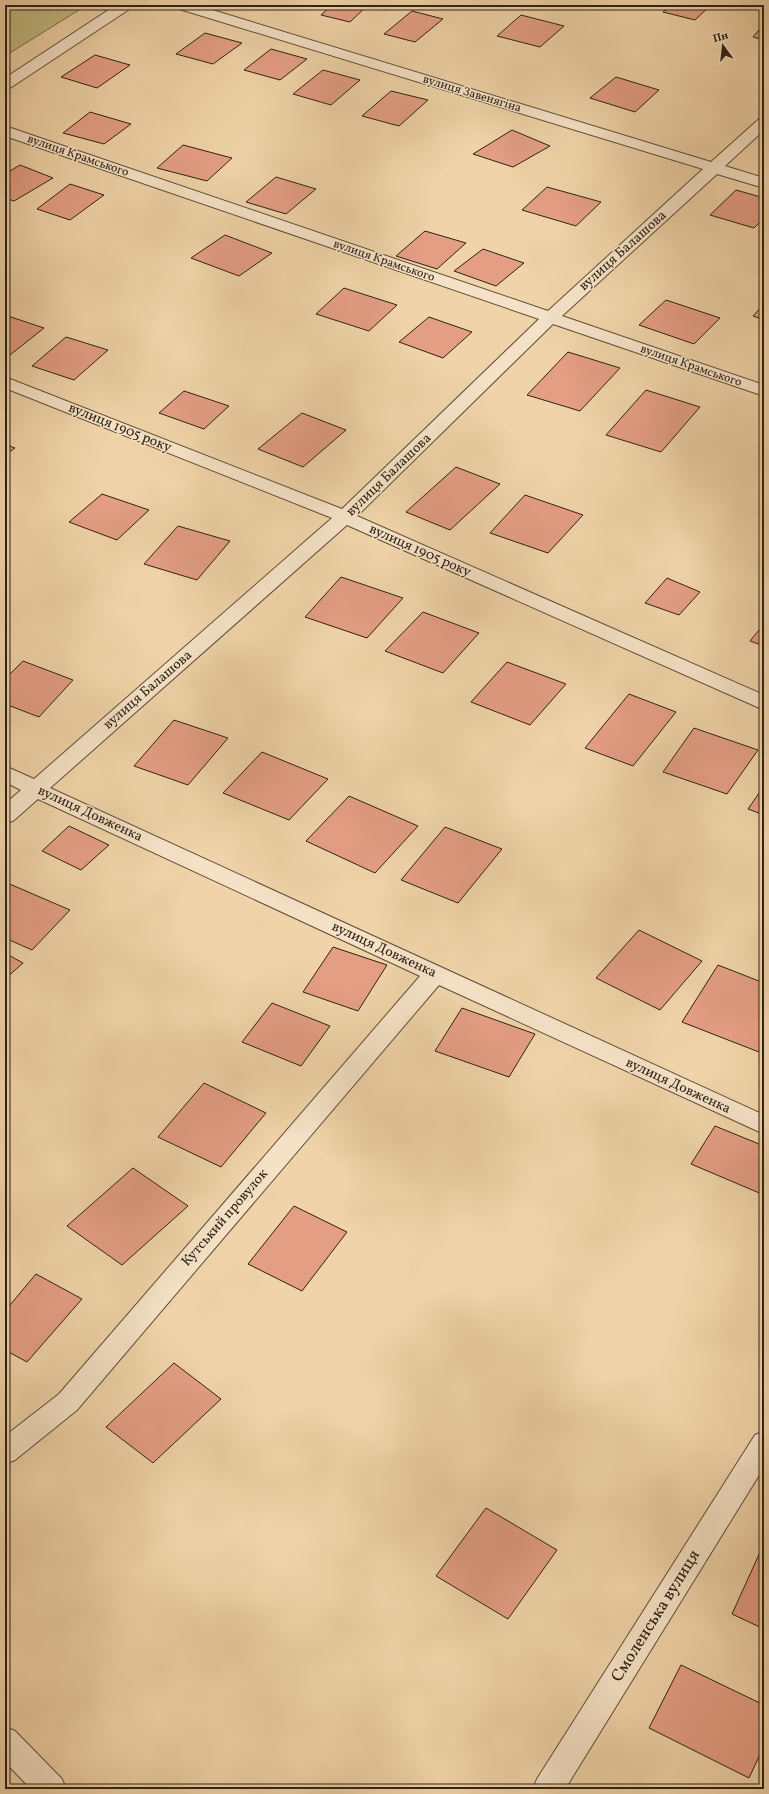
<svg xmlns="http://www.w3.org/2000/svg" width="769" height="1794" font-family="Vollkorn,serif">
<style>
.green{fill:#c2ba82;stroke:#786e4c}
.building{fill:#e49e84;stroke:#2e2215}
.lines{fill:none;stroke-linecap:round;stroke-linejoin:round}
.minor-casing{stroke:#5e4e3a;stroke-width:2}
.minor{fill:#f5e2c6;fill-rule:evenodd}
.labels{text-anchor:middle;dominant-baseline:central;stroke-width:3;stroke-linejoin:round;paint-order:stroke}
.far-street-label{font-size:12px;fill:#2e2215;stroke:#f5e2c6}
.street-label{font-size:14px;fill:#2e2215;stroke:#f5e2c6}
.near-street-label{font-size:17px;fill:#2e2215;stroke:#f5e2c6}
</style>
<rect width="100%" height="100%" fill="#f0d3a8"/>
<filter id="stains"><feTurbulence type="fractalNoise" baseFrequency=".005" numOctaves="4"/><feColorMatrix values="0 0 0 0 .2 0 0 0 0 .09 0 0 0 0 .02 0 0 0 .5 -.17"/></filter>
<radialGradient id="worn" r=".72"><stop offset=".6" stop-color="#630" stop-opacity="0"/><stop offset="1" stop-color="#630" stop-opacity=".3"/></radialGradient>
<!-- green -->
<path class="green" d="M5,5H87L5,56Z"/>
<!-- building -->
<path class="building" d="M332,5H368L350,22L321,15Z
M671,5H711L695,20L663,12Z
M412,11L443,19L415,42L384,34Z
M521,15L564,26L540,47L497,36Z
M764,24V40L753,37Z
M205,33L242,43L213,64L176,54Z
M271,49L307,59L280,80L244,70Z
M95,55L130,65L97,88L61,77Z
M323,70L360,80L331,105L293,94Z
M616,77L659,90L635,112L590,98Z
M391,91L428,100L399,126L362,116Z
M90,112L131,124L104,144L63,133Z
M512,130L550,146L513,167L473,154Z
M183,145L232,158L207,181L157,168Z
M20,165L53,178L14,201L5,198V174Z
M276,177L316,189L286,214L246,202Z
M70,184L104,195L70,220L37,209Z
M547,187L601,202L576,226L522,210Z
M736,190L764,198V218L754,228L710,215Z
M425,231L466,243L437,269L396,256Z
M225,235L272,253L239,276L191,258Z
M483,249L524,263L496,286L454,271Z
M344,288L397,305L369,331L316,314Z
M666,300L720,318L694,344L639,325Z
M764,304V320L753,316Z
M5,315L44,328L5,359Z
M429,317L472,332L443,358L399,342Z
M66,337L108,350L74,380L32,366Z
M568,352L620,368L580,411L527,395Z
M646,390L700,407L661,452L606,435Z
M184,391L229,406L204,429L159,413Z
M302,413L346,430L303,467L258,449Z
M5,444L15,448L5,455Z
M456,467L500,484L450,530L406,512Z
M102,494L149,510L117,540L69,522Z
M525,495L583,515L548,553L490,533Z
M178,526L230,541L197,580L144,564Z
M341,577L403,598L367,638L305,617Z
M667,578L700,592L679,615L645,603Z
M423,612L479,633L443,673L385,651Z
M764,624V646L750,641Z
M23,661L73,680L39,717L5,704V679Z
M507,662L566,684L530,725L471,702Z
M629,694L676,712L633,766L585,748Z
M174,720L228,738L188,785L134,766Z
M694,728L758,750L727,794L663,772Z
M262,752L328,779L289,820L223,793Z
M764,786V815L748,809Z
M349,796L418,826L375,873L306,841Z
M69,826L109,845L81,870L42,851Z
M445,827L502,849L458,903L401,880Z
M5,882L70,910L32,950L5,938Z
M639,930L702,961L660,1010L596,978Z
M333,947L387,965L358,1011L303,992Z
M5,953L23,963L5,979Z
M718,965L764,983V1054L682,1022Z
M272,1003L330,1026L301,1066L242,1042Z
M462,1008L535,1034L509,1077L435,1051Z
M204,1083L266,1113L221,1167L158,1137Z
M715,1126L764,1146V1195L691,1164Z
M133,1168L188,1206L122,1265L67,1226Z
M294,1206L347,1232L302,1291L248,1264Z
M36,1274L82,1299L27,1362L5,1350V1311Z
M174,1363L221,1399L153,1463L106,1427Z
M486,1508L557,1550L508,1619L436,1576Z
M761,1550L764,1551V1629L732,1614Z
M681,1665L764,1705V1746L749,1778L649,1728Z"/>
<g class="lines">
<defs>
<path id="minor" d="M116,5H133L131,8L10,88L5,89V78Z
M174,5H196L711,162L759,119L764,117V130L725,166L764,178V188L717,174L562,316L764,385V396L553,324L357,516L764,695V710L347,525L50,788L764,1115V1134L439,985L77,1410L15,1460L5,1464V1436L59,1394L420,976L38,799L13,821L5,823V804L21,790L5,782V766L34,779L332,518L5,388V377L342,509L539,319L5,136V126L548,311L703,169L176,8Z
M764,1431V1467L565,1789H533L537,1779L755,1435Z
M5,1727L15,1731L62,1779L66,1789H31L5,1762Z"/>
</defs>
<!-- minor casing -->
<use href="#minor" class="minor-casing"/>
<!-- minor -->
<use href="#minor" class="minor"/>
</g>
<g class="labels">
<!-- far-street labels -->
<g class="far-street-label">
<text transform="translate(472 94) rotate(17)">вулиця Завенягіна</text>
<text transform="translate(78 156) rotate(19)">вулиця Крамського</text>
<text transform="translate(384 261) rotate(19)">вулиця Крамського</text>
<text transform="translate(691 366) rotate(19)">вулиця Крамського</text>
</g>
<!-- street labels -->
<g class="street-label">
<text transform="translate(623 251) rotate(-42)">вулиця Балашова</text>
<text transform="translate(120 428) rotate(22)">вулиця 1905 року</text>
<text transform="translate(389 475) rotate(-44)">вулиця Балашова</text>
<text transform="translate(420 551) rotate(24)">вулиця 1905 року</text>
<text transform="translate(148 690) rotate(-41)">вулиця Балашова</text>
<text transform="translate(90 814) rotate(25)">вулиця Довженка</text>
<text transform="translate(384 950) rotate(25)">вулиця Довженка</text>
<text transform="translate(678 1086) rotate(25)">вулиця Довженка</text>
<text transform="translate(225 1218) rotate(-49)">Кутський провулок</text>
</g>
<!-- near-street labels -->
<g class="near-street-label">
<text transform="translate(656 1616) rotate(-58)">Смоленська вулиця</text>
</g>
</g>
<!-- margin -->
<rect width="769" height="1794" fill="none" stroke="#f0d3a8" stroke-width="20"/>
<rect x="6" y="6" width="757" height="1782" fill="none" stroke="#2e2215" stroke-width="2"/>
<rect x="10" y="10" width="749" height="1774" fill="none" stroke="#2e2215"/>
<!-- north arrow -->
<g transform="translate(723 46) rotate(345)" stroke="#f5e2c6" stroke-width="3" paint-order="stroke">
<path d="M0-3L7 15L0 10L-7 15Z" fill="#2e2215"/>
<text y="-6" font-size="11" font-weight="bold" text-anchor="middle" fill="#2e2215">Пн</text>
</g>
<rect width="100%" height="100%" filter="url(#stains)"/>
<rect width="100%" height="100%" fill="url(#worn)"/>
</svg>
